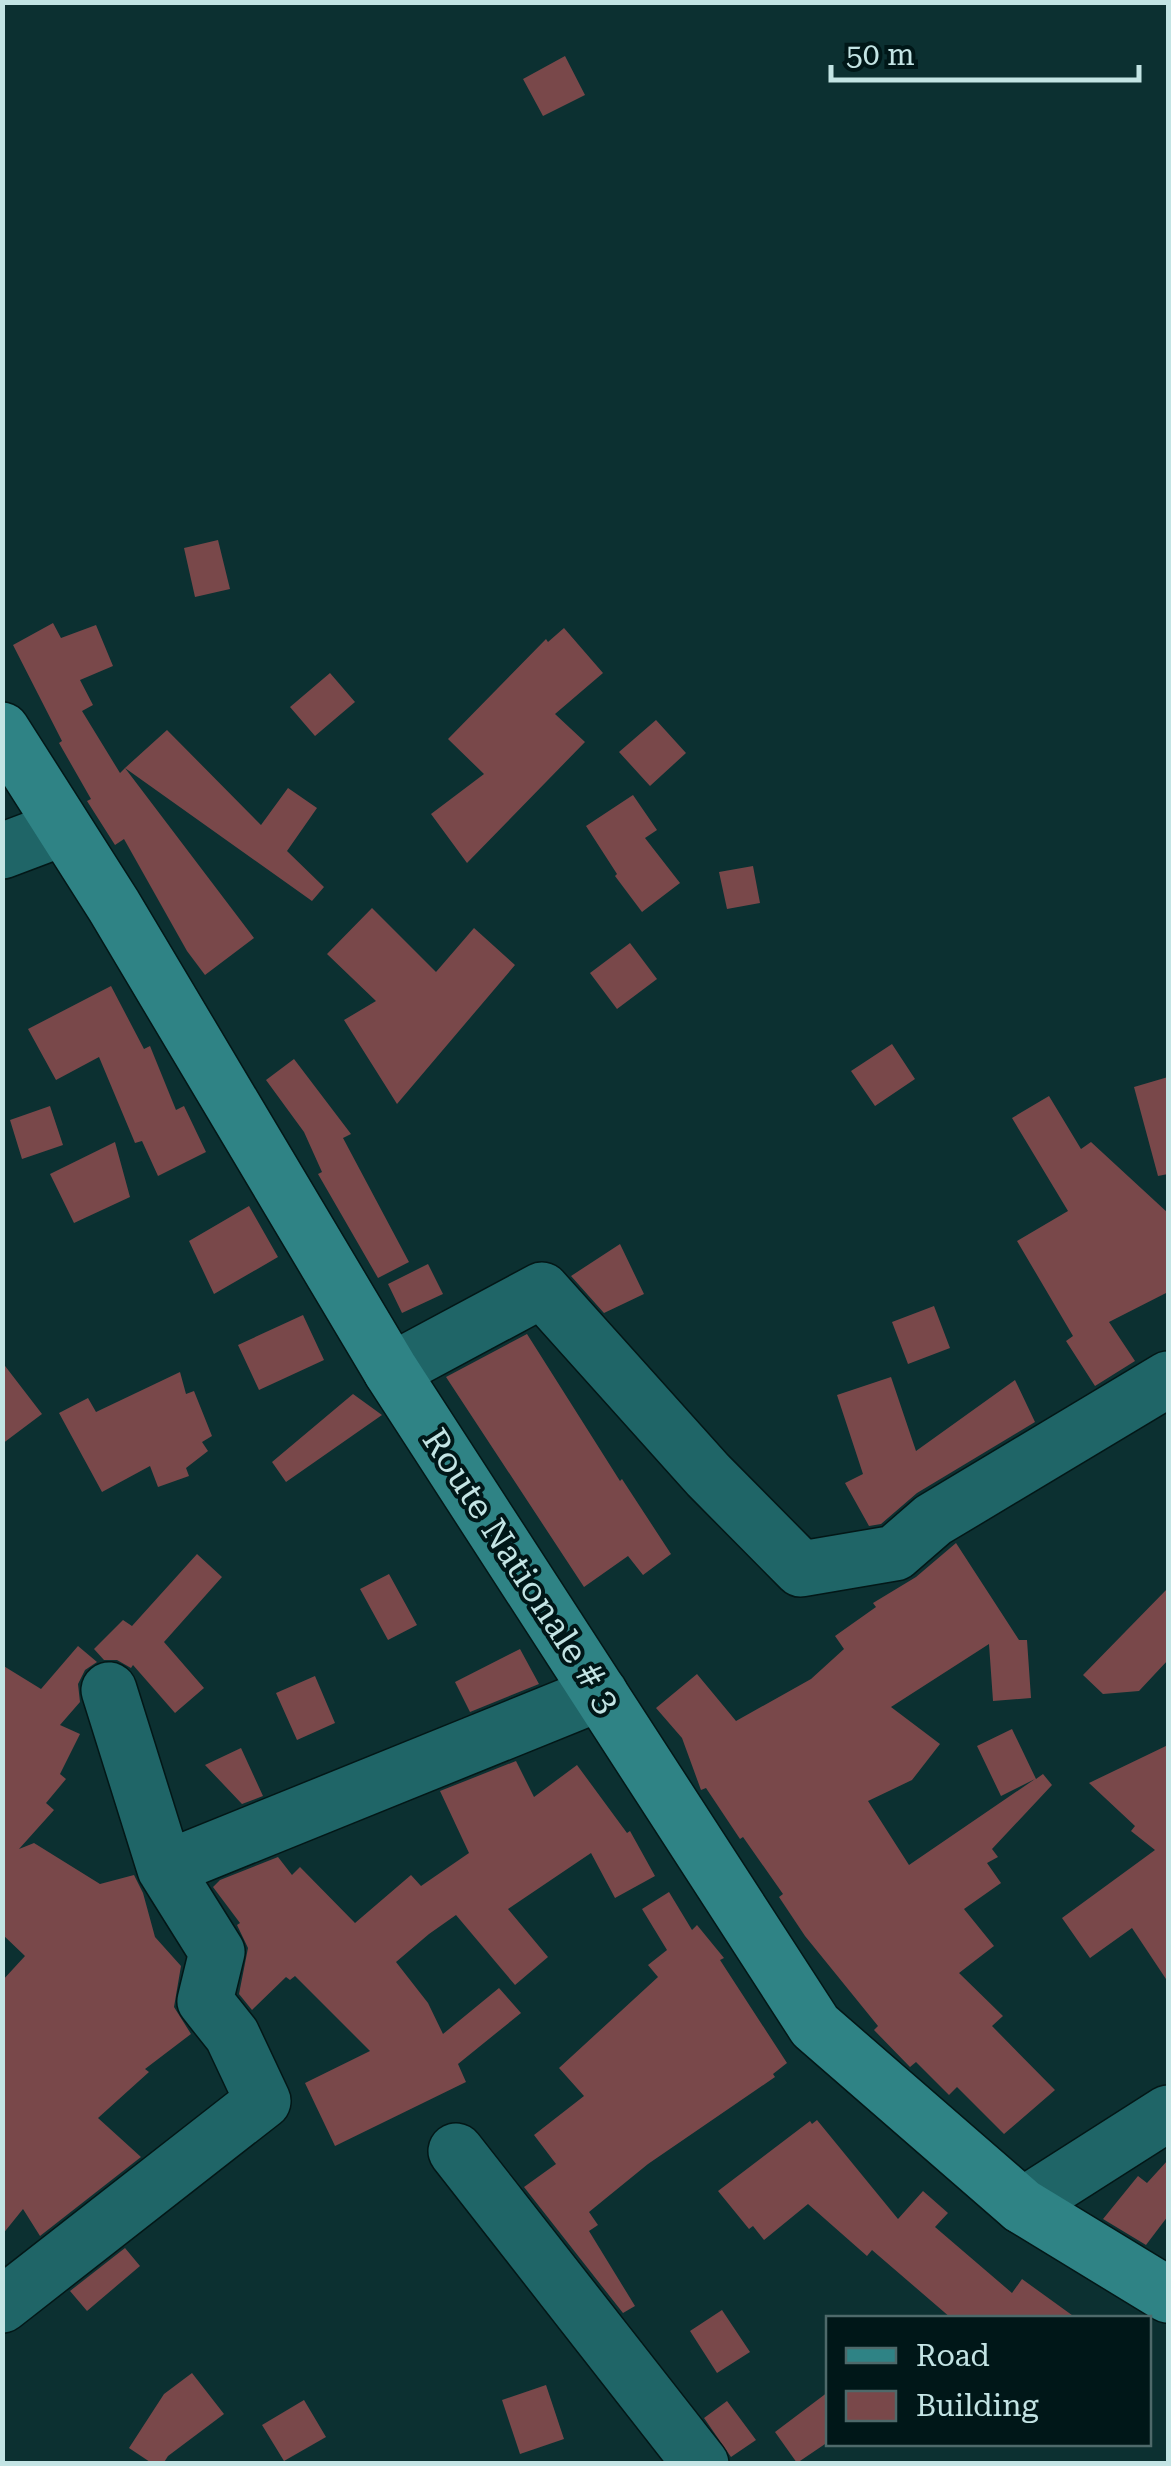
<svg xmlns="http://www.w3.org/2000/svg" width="1171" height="2466" font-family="'Roboto Serif',serif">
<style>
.building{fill:#79484a}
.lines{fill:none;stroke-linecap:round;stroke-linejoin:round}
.minor-casing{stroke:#031717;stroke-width:58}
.major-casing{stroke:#031717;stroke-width:58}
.minor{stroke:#1f6567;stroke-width:55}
.major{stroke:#2f8385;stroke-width:55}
.labels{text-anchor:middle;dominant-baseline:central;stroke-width:8;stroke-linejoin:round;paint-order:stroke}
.street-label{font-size:35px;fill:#c3e4e4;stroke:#001718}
</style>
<rect width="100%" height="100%" fill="#0c3031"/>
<!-- building -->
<path class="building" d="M565,56L585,95L543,116L523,79Z
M218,540L230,589L195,597L184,548Z
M53,623L61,638L96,625L113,666L80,680L93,705L82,711L120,773L125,768L254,938L205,975L187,951L124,839L115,845L87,801L91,799L59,743L62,741L13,645Z
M564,628L603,673L555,714L585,742L467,863L431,814L484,774L448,739L546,639L548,642Z
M330,673L355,702L315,736L290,707Z
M656,720L686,753L650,786L619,752Z
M167,730L261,825L288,788L317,808L287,851L324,887L312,901L125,768Z
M633,795L657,830L645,838L680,883L642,912L615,876L617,874L586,826Z
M753,866L760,903L727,909L719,872Z
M372,908L436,972L474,928L515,965L397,1104L344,1020L376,1001L327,954Z
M630,943L657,979L617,1009L590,973Z
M111,986L144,1049L150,1046L176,1110L184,1106L206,1152L158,1176L142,1141L135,1143L99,1057L56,1080L28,1029Z
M892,1044L915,1079L875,1106L851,1071Z
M294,1059L351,1134L343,1138L409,1262L378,1278L318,1174L322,1172L304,1132L266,1080Z
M1168,1077V1174L1158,1176L1134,1087Z
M1049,1096L1081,1149L1091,1142L1168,1213V1292L1109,1322L1135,1361L1095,1386L1066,1341L1073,1336L1017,1241L1068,1211L1012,1118Z
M50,1106L63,1145L22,1159L10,1120Z
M115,1142L130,1197L74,1223L50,1174Z
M249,1206L278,1257L214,1294L189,1241Z
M620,1244L644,1294L604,1313L571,1276Z
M428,1264L443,1294L402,1313L388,1284Z
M934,1306L950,1348L908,1364L892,1322Z
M303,1315L324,1360L259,1390L238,1345Z
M527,1334L620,1481L622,1479L671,1554L643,1575L628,1556L584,1587L446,1377Z
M2,1362L42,1414L2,1444Z
M180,1372L186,1394L194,1391L212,1436L202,1442L208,1451L186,1468L189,1476L158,1487L150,1466L102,1492L59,1413L88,1398L96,1412Z
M891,1377L916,1451L1015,1380L1035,1422L917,1493L881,1524L869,1526L845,1483L863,1474L837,1395Z
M353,1394L382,1415L286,1482L272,1462Z
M956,1543L1019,1640H1027L1031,1698L993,1701L989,1644L891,1707L940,1744L912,1780L868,1801L909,1865L1035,1779L1001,1796L977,1746L1012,1729L1036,1779L1043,1774L1052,1785L992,1849L998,1857L987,1863L1001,1883L964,1909L994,1946L959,1973L1003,2016L992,2026L1055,2090L1004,2134L957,2087L949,2095L916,2062L910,2067L874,2030L878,2026L805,1936L779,1897L783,1894L743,1837L740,1839L706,1788L701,1790L682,1738L656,1708L697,1674L736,1721L811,1679L844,1649L835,1636L876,1607L873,1603L916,1577Z
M197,1554L222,1577L164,1642L204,1688L175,1713L133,1665L131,1668L117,1660H104L94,1649L123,1620L132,1626Z
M389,1574L417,1625L388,1640L360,1589Z
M1168,1588V1660L1139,1691L1103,1694L1083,1675Z
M78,1646L97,1662L85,1670L78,1684L80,1702L60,1725L80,1734L60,1774L66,1779L46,1803L54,1810L19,1849L34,1843L100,1884L134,1875L143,1893L155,1937L181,1966L174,2007L191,2034L145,2069L149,2072L98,2118L141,2157L40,2236L23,2209L2,2235V1981L25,1956L2,1934V1665L41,1689Z
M520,1649L539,1684L470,1712L455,1682Z
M315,1676L335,1723L297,1740L276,1693Z
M1168,1745V1982L1132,1928L1090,1958L1062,1918L1155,1850L1131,1831L1135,1826L1089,1783Z
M241,1748L263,1796L242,1804L205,1765Z
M516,1761L534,1797L577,1765L627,1833L630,1831L655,1876L615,1898L591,1853L508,1909L548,1957L515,1985L456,1915L429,1934L396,1962L428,2003L443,2034L499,1988L521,2013L458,2064L466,2082L335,2146L305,2083L370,2051L295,1976L290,1980L286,1977L252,2010L239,1994L248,1948L237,1925L240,1923L213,1887L220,1880L278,1857L292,1875L300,1867L355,1923L411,1875L421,1886L469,1853L440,1791Z
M669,1892L692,1930L697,1925L724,1958L720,1960L787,2063L773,2074L775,2077L648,2164L589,2212L598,2225L589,2231L635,2306L623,2313L524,2187L556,2164L534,2135L584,2096L559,2068L658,1977L648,1965L667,1950L642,1909Z
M817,2120L898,2219L923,2191L948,2213L935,2227L1012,2293L1022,2279L1076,2318H951L872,2250L867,2256L808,2204L764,2240L753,2226L749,2229L718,2191L810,2121L812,2124Z
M1168,2160V2216L1146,2245L1103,2219L1138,2176L1147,2183Z
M125,2248L140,2266L87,2311L70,2291Z
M722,2310L750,2352L717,2373L690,2331Z
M192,2373L224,2414L168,2456L163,2464H153L129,2448L164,2394Z
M546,2385L564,2439L520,2454L502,2400Z
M828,2392V2442L797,2463L775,2432Z
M304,2400L326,2437L284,2461L262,2425Z
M727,2401L756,2440L731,2457L704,2418Z"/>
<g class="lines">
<defs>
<path id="minor" d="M2,851L63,828
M391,1371L542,1290L708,1475L801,1569L895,1553L933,1520L1168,1379
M165,1869L600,1693
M456,2151L701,2464
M1022,2206L1168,2113
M2,2305L263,2101L232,2035L205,2001L217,1952L165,1869L109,1690"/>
<path id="major" d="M2,730L114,906L391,1371L815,2026L1022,2206L1168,2295"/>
</defs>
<!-- minor casing -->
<use href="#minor" class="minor-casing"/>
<!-- major casing -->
<use href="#major" class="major-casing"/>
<!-- minor -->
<use href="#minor" class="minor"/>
<!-- major -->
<use href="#major" class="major"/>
</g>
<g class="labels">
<!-- street labels -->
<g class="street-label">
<text transform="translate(521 1571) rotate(57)">Route Nationale # 3</text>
</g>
</g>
<!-- border -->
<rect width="1171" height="2466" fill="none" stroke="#c3e4e4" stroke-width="10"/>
<!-- legend -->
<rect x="826" y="2316" width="325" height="130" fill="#001718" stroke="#4e696a" stroke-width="2.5"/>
<rect x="846" y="2348" width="50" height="15" fill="#2f8385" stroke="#4e696a" stroke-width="2.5"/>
<text x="916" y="2366" font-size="30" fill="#c3e4e4">Road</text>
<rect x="846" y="2391" width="50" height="30" fill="#79484a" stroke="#4e696a" stroke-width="2.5"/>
<text x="916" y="2416" font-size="30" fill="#c3e4e4">Building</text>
<!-- scale -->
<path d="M831 65v15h308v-15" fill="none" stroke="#c3e4e4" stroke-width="5"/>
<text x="846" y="65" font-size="30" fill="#c3e4e4" stroke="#001718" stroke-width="8" paint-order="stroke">50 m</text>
</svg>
